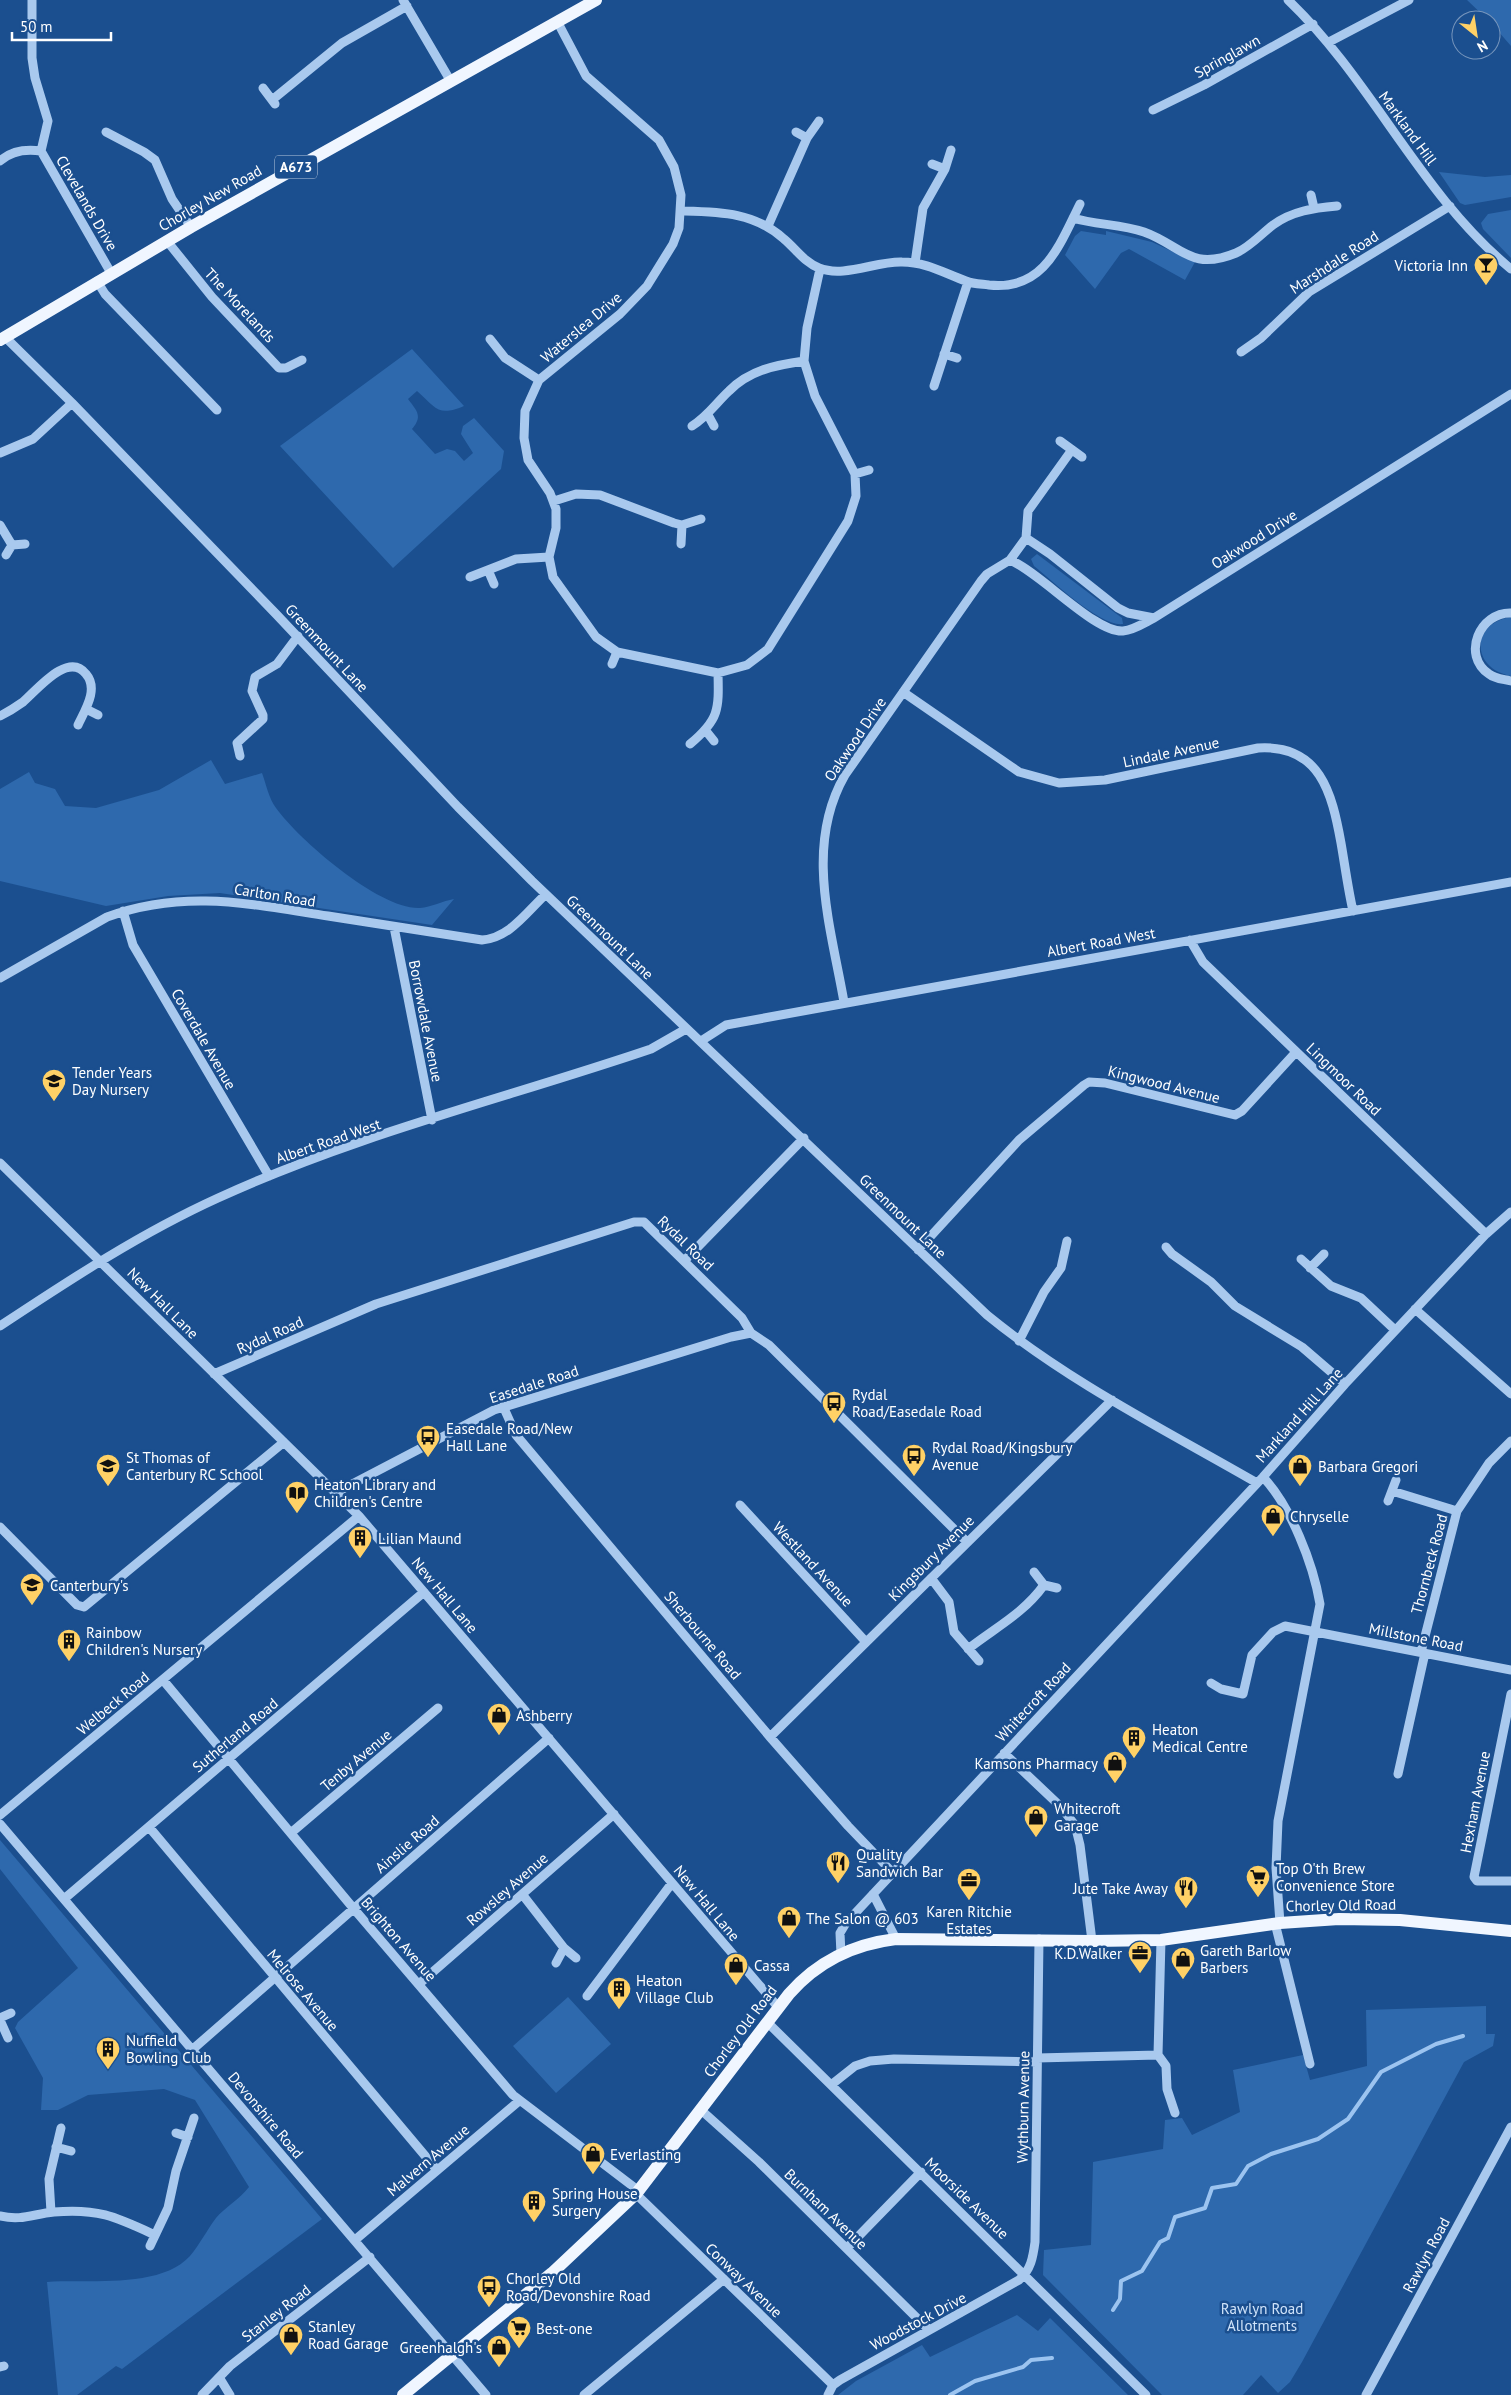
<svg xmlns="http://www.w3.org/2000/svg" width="1511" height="2395" font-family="'PT Sans',sans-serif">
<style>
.green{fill:#2e69ad}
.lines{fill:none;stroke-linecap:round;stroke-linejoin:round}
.stream{stroke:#9cc4f0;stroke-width:4}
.minor{stroke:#a9c9ee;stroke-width:9}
.major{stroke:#f0f6ff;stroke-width:12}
.labels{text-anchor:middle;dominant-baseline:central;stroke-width:5;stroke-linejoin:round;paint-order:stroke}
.shield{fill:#1b4f8f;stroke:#bbcadd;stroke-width:1}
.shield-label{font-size:14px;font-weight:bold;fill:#fff}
.street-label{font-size:15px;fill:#fff;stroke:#1b4f8f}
.poi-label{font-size:15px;fill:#fff;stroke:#1b4f8f;text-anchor:start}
.park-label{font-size:15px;fill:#cfe3fa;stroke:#1b4f8f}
</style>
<rect width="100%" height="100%" fill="#1b4f8f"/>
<!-- green -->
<path class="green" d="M1467,0H1511V46L1491,23V20H1488Z
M1439,172L1485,177L1511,175V197L1465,205L1460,203Z
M1511,210V258L1483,229L1481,223L1488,214Z
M1081,231L1106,235V231L1152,242L1195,262L1185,280L1129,249L1121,253L1095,289L1065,255L1075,236Z
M412,349L464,406C438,417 436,408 417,391L408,399C417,411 423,416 412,429L435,454L447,449L455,451L464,461L473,453L461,434L463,426L474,418L504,451L501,469L393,568L280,446Z
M1037,554L1122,618L1123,624C1100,627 1053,581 1034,566L1031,559Z
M1511,617V676C1470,668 1471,623 1511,617Z
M211,760L225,784L262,773C266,784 269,799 276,808C299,840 380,910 420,908C431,907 443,901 454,899L432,925L220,893L168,896L106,906L0,881V789L29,772L35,783L55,789L65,806L96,808L159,790Z
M0,1840L322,2219L122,2369L116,2366L77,2395H58L47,2282C88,2279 160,2289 190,2256C200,2244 207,2230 216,2218C224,2208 240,2199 249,2187L195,2100L164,2089L88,2095L58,2110H41L43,2078L15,2028L18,2022L78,1968L0,1869Z
M568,1997L611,2044L556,2093L513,2046Z
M1486,2006V2034H1495L1493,2046L1464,2062L1302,2362L1290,2382L1278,2393L1261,2375L1243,2395H1162L1043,2275L1044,2250L1091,2245L1093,2162L1163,2149L1165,2120L1182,2118L1192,2135L1240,2112L1233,2070L1303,2055L1310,2080L1367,2066L1366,2010Z
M1017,2315L1038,2331L1050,2318L1128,2395H838L856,2381L922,2345L930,2357Z"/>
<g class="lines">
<!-- stream -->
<path class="stream" d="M1113,2310L1120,2299L1121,2281L1142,2271L1160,2242L1168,2238L1175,2217L1205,2208L1212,2188L1236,2184L1248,2166L1271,2154L1318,2139L1348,2119L1381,2072L1436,2044L1463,2036
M950,2395L975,2381L1023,2367L1031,2360L1052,2358"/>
<!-- minor -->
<path class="minor" d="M32,0V58L35,78L48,121L41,151L111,273
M403,0L450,80
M1288,0C1373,81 1420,194 1511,269
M557,21L586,76L659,140L674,167L681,195L679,228L673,244L647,286L620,314L539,380L525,411L524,438L528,460L550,493L556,509V528L549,557L553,577L596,637L617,652L718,673L747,665L768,649L848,521L856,496L855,474L815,396L804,361L807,328L820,269
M1329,42L1409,0
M263,88L275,104
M272,100L342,43L407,6
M1153,110L1204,85L1313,24
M106,132L144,152L155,160L172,199L191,227
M796,132L807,138
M0,161C11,151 27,149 41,151
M932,164L945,169
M1311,195L1314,208
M681,211C720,212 754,212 784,239C796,249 804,262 819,268C844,278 876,261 902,262C926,262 944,273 966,281C973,284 982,284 989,285C1044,291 1059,246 1080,204
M1073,218C1096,225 1121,224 1144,232C1181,245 1190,272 1236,253C1250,247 1261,234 1273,225C1292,211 1314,208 1337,206
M768,226L807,138L819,121
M167,241L212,297L279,368H286L302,360
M915,263L923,208L945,169L951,150
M97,281L105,294L217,410
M5,337L72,403L276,614L458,807L532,881L987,1315C1069,1382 1165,1430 1257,1483
M490,339L505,358L539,380
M1241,352L1261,338L1309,292L1450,206
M944,354L957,358
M934,386L968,282
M708,415L714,426
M692,426C708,416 716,403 729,391C750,370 776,365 804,361
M1060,441L1082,457
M0,453L33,439L72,403
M855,474L869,470
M554,501L576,494L600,495L674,523L682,525L701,519
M0,525L12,545
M1026,538L1050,554L1118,608L1128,613L1154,618
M681,544L682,525
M6,555L12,545L25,544
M1010,560C1041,573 1095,633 1123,631C1134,630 1144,623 1154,618L1511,394
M488,570L494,584
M470,577L516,559L549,557
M1511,613C1480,612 1461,655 1489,674C1495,679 1503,679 1511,681
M612,664L617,652
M903,692L1019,772L1059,783L1105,780L1258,748C1320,744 1332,793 1341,843C1345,866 1348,889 1353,911
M86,709L98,715
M0,716C8,712 16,707 23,702C37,690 68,651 86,674C99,689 85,710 78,725
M706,731L714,741
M690,744C719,720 719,710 718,673
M240,756L237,743L263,719V715L252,691L255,677L277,664L298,636
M123,911L133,945L269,1176
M394,927L432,1120
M1190,940L1203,962L1486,1234
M0,978L107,917C185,889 249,904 328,916C379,924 430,932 482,940C509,938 526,913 545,895
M844,1002C831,927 804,846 845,775L981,581L987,574L1010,560L1026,538L1028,511L1071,451
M701,1041L726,1025L1511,882
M0,1163L359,1516L778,2007
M1166,1247L1172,1254L1211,1282L1235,1306L1302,1347L1345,1384
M918,1250L1019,1140L1084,1085L1089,1082L1105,1083L1235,1115L1242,1111L1296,1052
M1301,1259L1331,1286L1361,1298L1395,1330
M685,1260L804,1138
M1310,1268L1324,1254
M1415,1309L1511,1394
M0,1326C71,1279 141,1233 218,1198C357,1134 507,1098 651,1049L686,1029
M1019,1341L1044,1292L1061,1268L1067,1241
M214,1374L376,1304L634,1222H644L742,1318L751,1333L769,1345L967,1542
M503,1406L516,1435L770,1737L848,1826L893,1873
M1263,1477C1291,1507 1313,1563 1320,1604L1278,1821L1276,1868L1280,1923
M1392,1491L1457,1511
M337,1492L494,1410L731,1337L751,1333
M1388,1501L1396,1480
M740,1505L866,1642
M0,1527L77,1605L84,1607L284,1442
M1034,1572L1044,1585L1057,1588
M931,1578L949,1602L954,1632L979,1661
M968,1649C996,1627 1023,1614 1044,1585
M1421,1652L1457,1511L1489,1463L1511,1441
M163,1680L354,1909L513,2095L639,2191
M1211,1683L1221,1689L1243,1694L1252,1655L1273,1632L1285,1626L1511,1670
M1511,1694L1474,1877L1477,1881H1511
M770,1737L1112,1400
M1004,1753L1060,1806L1075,1825L1080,1845L1092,1941
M1398,1774L1425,1653
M0,1815L359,1516
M0,1824L486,2395
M149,1827L437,2170
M292,1832L438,1708
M522,1894L564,1948L576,1958
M873,1894L896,1939
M64,1899L424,1592
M1275,1923L1310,2064
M841,1954L840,1933L846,1923L1263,1477L1345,1384L1486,1234L1511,1212
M556,1963L564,1948
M419,1984L614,1814
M587,1996L672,1883
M0,2018L11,2013
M0,2020L8,2038
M767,2022L1146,2395
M193,2049L549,1738
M1158,2055L1161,1940
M1158,2055L1166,2066L1167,2089L1175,2113
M1037,2058L1158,2055
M831,2085L855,2066L870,2061L894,2059L1037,2062
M701,2110L759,2162L929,2330
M176,2133L188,2137
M56,2147L71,2151
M636,2194L833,2385
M51,2212L49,2179L61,2128
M0,2216C22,2221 33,2214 54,2212C98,2208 116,2217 155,2235
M355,2240L519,2101
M150,2246L168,2208L176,2171L194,2118
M847,2248L921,2172
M0,2367L4,2366
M219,2377L230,2395
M202,2395L230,2366L370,2257
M584,2395L724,2279
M828,2395L833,2385L840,2380L1019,2280C1031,2270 1033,2257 1035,2242L1039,1939
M1366,2395L1511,2127"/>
<!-- major -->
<path class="major" d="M0,340L191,227L596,0
M403,2395L552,2273L636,2194L789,1994C817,1962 854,1944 896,1939L1092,1941L1161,1940L1280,1923L1339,1919L1400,1920L1511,1931"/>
</g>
<!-- icons -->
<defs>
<symbol id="bar-pin" viewBox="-11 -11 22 30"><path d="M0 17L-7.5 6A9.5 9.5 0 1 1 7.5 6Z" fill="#ffd166" stroke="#1b4f8f"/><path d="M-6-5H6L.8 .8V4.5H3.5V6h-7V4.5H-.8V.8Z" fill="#111"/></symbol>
<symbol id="school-pin" viewBox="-11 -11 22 30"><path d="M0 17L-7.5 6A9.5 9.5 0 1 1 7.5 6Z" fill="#ffd166" stroke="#1b4f8f"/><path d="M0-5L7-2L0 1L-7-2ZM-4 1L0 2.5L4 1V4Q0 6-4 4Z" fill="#111"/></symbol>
<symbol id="bus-pin" viewBox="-11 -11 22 30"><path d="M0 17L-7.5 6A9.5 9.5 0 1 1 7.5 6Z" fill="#ffd166" stroke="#1b4f8f"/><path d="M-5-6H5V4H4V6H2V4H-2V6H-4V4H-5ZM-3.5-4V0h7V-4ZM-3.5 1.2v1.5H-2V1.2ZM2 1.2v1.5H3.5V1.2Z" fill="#111"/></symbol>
<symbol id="shop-pin" viewBox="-11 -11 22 30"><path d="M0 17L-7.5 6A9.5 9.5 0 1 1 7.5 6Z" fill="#ffd166" stroke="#1b4f8f"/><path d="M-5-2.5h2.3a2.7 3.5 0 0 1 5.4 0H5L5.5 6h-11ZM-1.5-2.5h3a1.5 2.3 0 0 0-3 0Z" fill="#111"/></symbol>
<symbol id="library-pin" viewBox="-11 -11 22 30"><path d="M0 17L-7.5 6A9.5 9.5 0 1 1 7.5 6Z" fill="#ffd166" stroke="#1b4f8f"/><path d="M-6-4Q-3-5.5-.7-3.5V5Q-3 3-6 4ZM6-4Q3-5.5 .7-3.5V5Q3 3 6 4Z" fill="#111"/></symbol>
<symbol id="building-pin" viewBox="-11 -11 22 30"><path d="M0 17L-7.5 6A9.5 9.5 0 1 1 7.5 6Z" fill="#ffd166" stroke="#1b4f8f"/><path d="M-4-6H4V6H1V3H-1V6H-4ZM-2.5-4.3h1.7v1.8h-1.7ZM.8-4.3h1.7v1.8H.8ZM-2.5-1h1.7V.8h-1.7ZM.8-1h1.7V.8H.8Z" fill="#111"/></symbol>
<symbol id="restaurant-pin" viewBox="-11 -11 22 30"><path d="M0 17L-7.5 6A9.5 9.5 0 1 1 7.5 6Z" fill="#ffd166" stroke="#1b4f8f"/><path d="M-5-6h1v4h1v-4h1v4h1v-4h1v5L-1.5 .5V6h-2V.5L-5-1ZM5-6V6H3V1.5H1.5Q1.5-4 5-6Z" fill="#111"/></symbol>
<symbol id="supermarket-pin" viewBox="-11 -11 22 30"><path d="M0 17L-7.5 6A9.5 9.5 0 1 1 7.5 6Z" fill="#ffd166" stroke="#1b4f8f"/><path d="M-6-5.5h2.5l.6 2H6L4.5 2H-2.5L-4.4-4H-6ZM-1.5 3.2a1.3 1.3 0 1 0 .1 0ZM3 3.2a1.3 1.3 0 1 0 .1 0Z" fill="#111"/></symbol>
<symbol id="office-pin" viewBox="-11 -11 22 30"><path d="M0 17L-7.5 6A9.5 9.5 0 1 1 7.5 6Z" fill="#ffd166" stroke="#1b4f8f"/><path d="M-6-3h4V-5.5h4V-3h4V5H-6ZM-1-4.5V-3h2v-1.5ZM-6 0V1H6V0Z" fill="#111"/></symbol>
</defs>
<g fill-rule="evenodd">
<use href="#bar-pin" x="1472" y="251" width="28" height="38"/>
<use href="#school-pin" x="40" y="1067" width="28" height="38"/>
<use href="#bus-pin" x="820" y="1389" width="28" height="38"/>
<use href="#bus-pin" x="414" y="1423" width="28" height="38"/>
<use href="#bus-pin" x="900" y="1442" width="28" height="38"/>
<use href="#school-pin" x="94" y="1452" width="28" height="38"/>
<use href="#shop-pin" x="1286" y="1452" width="28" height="38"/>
<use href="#library-pin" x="283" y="1479" width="28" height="38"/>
<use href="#shop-pin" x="1259" y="1502" width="28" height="38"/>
<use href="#building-pin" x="346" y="1524" width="28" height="38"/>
<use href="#school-pin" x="18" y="1571" width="28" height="38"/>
<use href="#building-pin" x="55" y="1627" width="28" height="38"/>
<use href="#shop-pin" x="485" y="1701" width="28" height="38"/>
<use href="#building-pin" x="1120" y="1724" width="28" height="38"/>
<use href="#shop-pin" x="1101" y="1749" width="28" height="38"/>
<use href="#shop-pin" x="1022" y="1803" width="28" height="38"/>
<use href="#restaurant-pin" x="824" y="1849" width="28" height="38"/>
<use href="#supermarket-pin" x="1244" y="1863" width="28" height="38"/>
<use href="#office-pin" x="955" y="1866" width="28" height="38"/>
<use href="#restaurant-pin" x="1172" y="1874" width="28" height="38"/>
<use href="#shop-pin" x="775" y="1904" width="28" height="38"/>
<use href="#office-pin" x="1126" y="1939" width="28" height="38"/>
<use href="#shop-pin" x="1169" y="1945" width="28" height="38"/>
<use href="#shop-pin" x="722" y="1951" width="28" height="38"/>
<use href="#building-pin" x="605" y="1975" width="28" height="38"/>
<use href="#building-pin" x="94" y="2035" width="28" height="38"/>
<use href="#shop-pin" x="579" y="2140" width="28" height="38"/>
<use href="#building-pin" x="520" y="2188" width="28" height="38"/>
<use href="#bus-pin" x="475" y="2273" width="28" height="38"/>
<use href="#supermarket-pin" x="505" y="2314" width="28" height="38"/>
<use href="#shop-pin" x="277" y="2321" width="28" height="38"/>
<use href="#shop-pin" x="485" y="2333" width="28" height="38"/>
</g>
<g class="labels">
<!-- shield labels -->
<rect class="shield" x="275" y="155.5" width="42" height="23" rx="4"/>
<g class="shield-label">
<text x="296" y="167">A673</text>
</g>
<!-- street labels -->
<g class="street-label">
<text transform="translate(1227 56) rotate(-29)">Springlawn</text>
<text transform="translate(1408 128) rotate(54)">Markland Hill</text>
<text transform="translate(210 198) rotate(-30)">Chorley New Road</text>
<text transform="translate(87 203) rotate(60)">Clevelands Drive</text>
<text transform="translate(1334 262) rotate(-33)">Marshdale Road</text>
<text transform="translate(240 305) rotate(47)">The Morelands</text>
<text transform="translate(581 327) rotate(-40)">Waterslea Drive</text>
<text transform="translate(1254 539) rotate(-32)">Oakwood Drive</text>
<text transform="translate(327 648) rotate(47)">Greenmount Lane</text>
<text transform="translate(855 739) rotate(-56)">Oakwood Drive</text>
<text transform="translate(1171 752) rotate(-12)">Lindale Avenue</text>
<text transform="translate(275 895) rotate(9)">Carlton Road</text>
<text transform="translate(610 937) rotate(44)">Greenmount Lane</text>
<text transform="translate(1101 942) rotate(-10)">Albert Road West</text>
<text transform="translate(426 1021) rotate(79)">Borrowdale Avenue</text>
<text transform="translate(204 1039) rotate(60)">Coverdale Avenue</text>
<text transform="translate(1344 1079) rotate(44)">Lingmoor Road</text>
<text transform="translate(1164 1084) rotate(14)">Kingwood Avenue</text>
<text transform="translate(328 1141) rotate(-19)">Albert Road West</text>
<text transform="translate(903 1216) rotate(44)">Greenmount Lane</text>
<text transform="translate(686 1243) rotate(44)">Rydal Road</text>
<text transform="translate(163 1303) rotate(45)">New Hall Lane</text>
<text transform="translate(270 1335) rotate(-24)">Rydal Road</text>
<text transform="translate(534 1384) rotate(-18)">Easedale Road</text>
<text transform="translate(1299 1415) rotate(-48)">Markland Hill Lane</text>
<text transform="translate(931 1558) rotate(-45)">Kingsbury Avenue</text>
<text transform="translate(813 1564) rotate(47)">Westland Avenue</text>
<text transform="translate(1429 1564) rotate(-75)">Thornbeck Road</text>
<text transform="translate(445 1595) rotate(50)">New Hall Lane</text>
<text transform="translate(703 1635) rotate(50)">Sherbourne Road</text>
<text transform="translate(1416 1637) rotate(11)">Millstone Road</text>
<text transform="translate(1033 1702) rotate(-47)">Whitecroft Road</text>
<text transform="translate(113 1703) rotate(-40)">Welbeck Road</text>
<text transform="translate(235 1735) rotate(-40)">Sutherland Road</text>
<text transform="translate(356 1760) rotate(-40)">Tenby Avenue</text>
<text transform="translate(1475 1802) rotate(-79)">Hexham Avenue</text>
<text transform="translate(407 1844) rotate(-41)">Ainslie Road</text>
<text transform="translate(507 1889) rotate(-41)">Rowsley Avenue</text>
<text transform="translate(707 1903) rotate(50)">New Hall Lane</text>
<text transform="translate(1341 1905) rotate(-1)">Chorley Old Road</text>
<text transform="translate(399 1939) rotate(49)">Brighton Avenue</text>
<text transform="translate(303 1990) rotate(50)">Melrose Avenue</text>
<text transform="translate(740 2031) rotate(-53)">Chorley Old Road</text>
<text transform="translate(1023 2107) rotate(-89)">Wythburn Avenue</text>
<text transform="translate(266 2115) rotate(50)">Devonshire Road</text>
<text transform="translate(428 2160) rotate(-40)">Malvern Avenue</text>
<text transform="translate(967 2198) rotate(44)">Moorside Avenue</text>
<text transform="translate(826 2209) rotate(44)">Burnham Avenue</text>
<text transform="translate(1426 2255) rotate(-62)">Rawlyn Road</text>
<text transform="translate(744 2280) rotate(44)">Conway Avenue</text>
<text transform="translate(276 2313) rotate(-38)">Stanley Road</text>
<text transform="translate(918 2321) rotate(-28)">Woodstock Drive</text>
</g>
<!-- poi labels -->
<g class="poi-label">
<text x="1468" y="265" text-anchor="end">Victoria Inn</text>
<text x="72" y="1072">Tender Years<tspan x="72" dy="17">Day Nursery</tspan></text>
<text x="852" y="1394">Rydal<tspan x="852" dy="17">Road/Easedale Road</tspan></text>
<text x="446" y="1428">Easedale Road/New<tspan x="446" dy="17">Hall Lane</tspan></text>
<text x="932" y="1447">Rydal Road/Kingsbury<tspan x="932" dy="17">Avenue</tspan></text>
<text x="126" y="1457">St Thomas of<tspan x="126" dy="17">Canterbury RC School</tspan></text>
<text x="1318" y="1466">Barbara Gregori</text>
<text x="314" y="1484">Heaton Library and<tspan x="314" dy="17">Children's Centre</tspan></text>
<text x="1290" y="1516">Chryselle</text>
<text x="378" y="1538">Lilian Maund</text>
<text x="50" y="1585">Canterbury's</text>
<text x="86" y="1632">Rainbow<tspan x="86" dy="17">Children's Nursery</tspan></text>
<text x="516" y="1715">Ashberry</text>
<text x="1152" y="1729">Heaton<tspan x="1152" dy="17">Medical Centre</tspan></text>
<text x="1098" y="1763" text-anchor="end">Kamsons Pharmacy</text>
<text x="1054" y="1808">Whitecroft<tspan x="1054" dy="17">Garage</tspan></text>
<text x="856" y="1854">Quality<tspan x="856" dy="17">Sandwich Bar</tspan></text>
<text x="1276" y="1868">Top O'th Brew<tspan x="1276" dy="17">Convenience Store</tspan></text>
<text x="1168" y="1888" text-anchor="end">Jute Take Away</text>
<text x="969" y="1911" text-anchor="middle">Karen Ritchie<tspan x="969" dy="17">Estates</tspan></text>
<text x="806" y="1918">The Salon @ 603</text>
<text x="1200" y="1950">Gareth Barlow<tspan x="1200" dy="17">Barbers</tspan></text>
<text x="1122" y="1953" text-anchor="end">K.D.Walker</text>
<text x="754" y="1965">Cassa</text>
<text x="636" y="1980">Heaton<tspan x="636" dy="17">Village Club</tspan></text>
<text x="126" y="2040">Nuffield<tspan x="126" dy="17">Bowling Club</tspan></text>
<text x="610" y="2154">Everlasting</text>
<text x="552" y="2193">Spring House<tspan x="552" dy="17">Surgery</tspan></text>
<text x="506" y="2278">Chorley Old<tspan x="506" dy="17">Road/Devonshire Road</tspan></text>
<text x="308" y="2326">Stanley<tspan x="308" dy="17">Road Garage</tspan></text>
<text x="536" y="2328">Best-one</text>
<text x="482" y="2347" text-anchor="end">Greenhalgh's</text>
</g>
<!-- park labels -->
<g class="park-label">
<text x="1262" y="2308">Rawlyn Road<tspan x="1262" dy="17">Allotments</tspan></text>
</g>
</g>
<!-- north arrow -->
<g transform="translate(1476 35) rotate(150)"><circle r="24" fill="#1b4f8f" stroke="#7695bc"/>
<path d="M0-4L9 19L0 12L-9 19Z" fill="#ffd166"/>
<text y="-8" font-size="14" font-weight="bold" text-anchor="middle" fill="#ffffff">N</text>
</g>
<!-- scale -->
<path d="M12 32v8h99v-8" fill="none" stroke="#ffffff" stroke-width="2.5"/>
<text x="20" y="32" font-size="15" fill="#ffffff" stroke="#1b4f8f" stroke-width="4" paint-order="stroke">50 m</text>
</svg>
